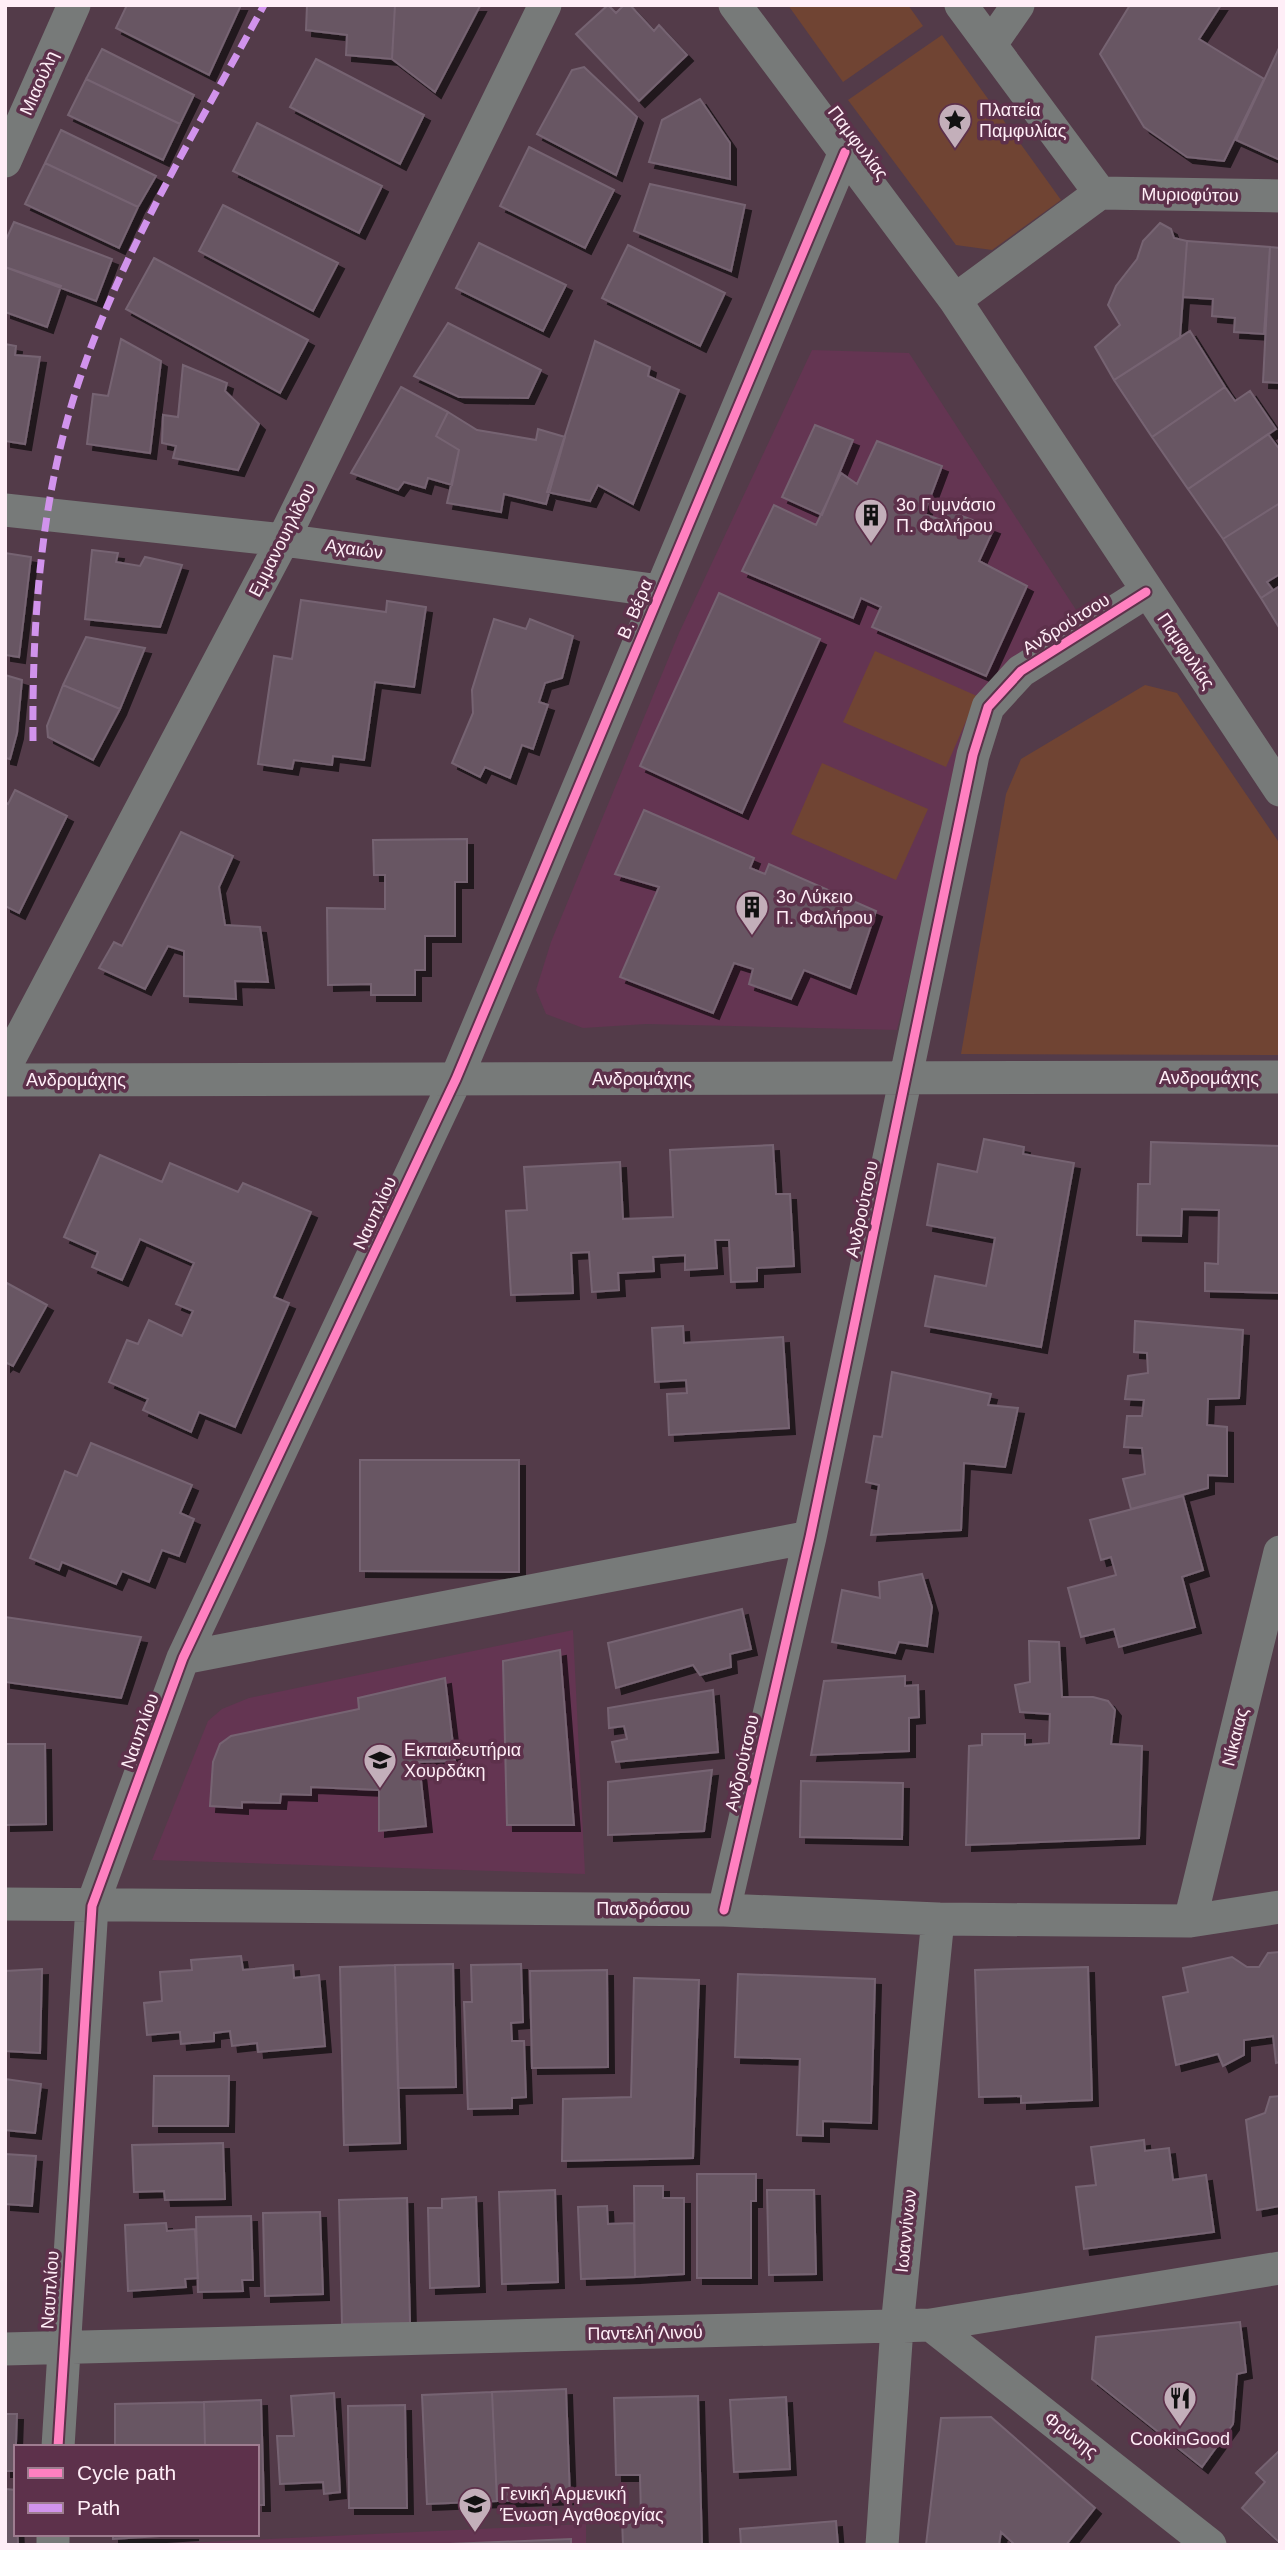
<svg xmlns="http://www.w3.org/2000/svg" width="1285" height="2550" font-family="Helvetica,sans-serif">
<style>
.built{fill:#643552}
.green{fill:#704433}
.building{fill:#685664;stroke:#766472;stroke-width:2;filter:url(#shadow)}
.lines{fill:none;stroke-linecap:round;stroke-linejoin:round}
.minor{stroke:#777a79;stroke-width:33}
.quiet{stroke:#d193ec;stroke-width:7;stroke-dasharray:14 7;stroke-linecap:butt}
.cycleway-casing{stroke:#5d314b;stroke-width:13}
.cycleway{stroke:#ff80c0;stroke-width:9}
.labels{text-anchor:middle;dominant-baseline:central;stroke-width:7;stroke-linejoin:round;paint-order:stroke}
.street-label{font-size:18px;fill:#ffeef7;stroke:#5d314b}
.poi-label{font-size:18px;fill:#ffeef7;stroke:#5d314b;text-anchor:start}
</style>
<defs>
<filter id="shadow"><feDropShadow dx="6" dy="6" stdDeviation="0" flood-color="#0009"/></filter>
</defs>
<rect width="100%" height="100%" fill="#533b49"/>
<!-- built -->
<path class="built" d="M812,350L909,353L1093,636L968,732L897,1030L646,1024L583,1028L546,1014L536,990L551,942L679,633Z
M573,1630L585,1874L152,1860L208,1721L222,1709L249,1698Z
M586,2524V2545H141Z"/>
<!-- green -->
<path class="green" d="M788,5H908L923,26L843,82Z
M942,35L1061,200L992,250L956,245L848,100Z
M875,651L977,696L946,767L843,722Z
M1145,685L1177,693L1280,844V1055L961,1054L1006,794L1021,759Z
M822,763L928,809L896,880L791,834Z"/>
<!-- building -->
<path class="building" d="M127,5H241L209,75L116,28Z
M307,5H395L392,59L346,55L347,35L306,30Z
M395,5L480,6L435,92L392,59Z
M608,5L616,13L624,5H630L654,31L659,25L687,55L639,101L576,34Z
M1130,5H1221L1199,39L1264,79L1224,161L1187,157L1144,127L1100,54Z
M1280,46V160L1236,140Z
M102,49L194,95L180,124L86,79Z
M316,59L424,115L400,164L290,107Z
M584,67L637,117L616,175L537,134L572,70Z
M86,79L180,124L163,160L68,115Z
M700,99L730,143V179L649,162L662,120Z
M257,123L382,186L359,233L233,171Z
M61,130L156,176L138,207L45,163Z
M529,147L614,190L585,248L500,206Z
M45,163L138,207L119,248L25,204Z
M650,184L745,205L731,271L634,231Z
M223,205L338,263L313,311L199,251Z
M14,222L112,259L96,301L5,267V242Z
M1160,223L1171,229L1174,238L1187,241L1180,338L1114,380L1095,347L1120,325L1108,305L1116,286L1137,259L1143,241Z
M1187,241L1270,247L1264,334L1234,332L1235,318L1212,316L1213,299L1183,297Z
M479,243L566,285L543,331L456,288Z
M628,245L725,293L700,346L602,298Z
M1270,247L1280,248V383L1263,382Z
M154,258L308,340L280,393L126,309Z
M5,267L61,286L47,327L5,312Z
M448,323L541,370L528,398L459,397L414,376Z
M1190,331L1225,387L1152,437L1114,380Z
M121,339L161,361L150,453L87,444L93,394L108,396Z
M595,341L650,367L648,376L679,390L633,504L598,485L590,501L547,492Z
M5,344L16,346L15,355L40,357L25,444L5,441Z
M183,365L227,383L225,391L259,424L238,470L173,458L176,446L162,443L163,415L178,417Z
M401,387L448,412L436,436L459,450L452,485L428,478L425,488L404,482L398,490L351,473Z
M1225,387L1235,401L1250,391L1276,429L1188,489L1152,437Z
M448,412L477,430L536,440L538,429L565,437L546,504L504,494L501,512L447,503L459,450L436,436Z
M815,425L853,440L822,515L782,497Z
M1268,434L1280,450V503L1223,539L1188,489Z
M877,441L942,466L924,514L941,520L946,510L994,528L979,561L1027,586L986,676L872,627L881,607L861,598L853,618L742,571L774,505L816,525L841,473L857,484Z
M1280,503V574L1267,582L1273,590L1261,598L1223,539Z
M92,550L118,553L116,562L140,566L145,557L182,565L160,627L85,619Z
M5,553L31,557L19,657L5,655Z
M1280,586V629L1261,598Z
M719,593L820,639L742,813L640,766Z
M301,600L386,612L387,601L426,607L414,687L375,682L364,760L333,756L332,765L294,760L292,769L258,764L274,656L292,659Z
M494,619L526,629L530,619L573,636L562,678L545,683L539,702L548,705L533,749L522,745L510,778L485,767L480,777L452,763L473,713L472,690Z
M86,637L145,648L120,709L63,685Z
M5,675L22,680L17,733L10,759L5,758Z
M63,685L120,709L93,760L48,737L47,726Z
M15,790L67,816L19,913L5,906V802L8,804Z
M644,810L754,858L750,868L765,874L769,864L876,911L850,988L804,970L791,999L749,984L753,969L734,963L713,1013L620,977L659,887L615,874Z
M181,832L233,856L219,887L225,925L260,927L268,982L235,981L236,999L184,996V951L168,946L145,989L99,968L114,942L122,946Z
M467,839V882H455V936H425V970H415V995H371V984L328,985L327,908L385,909V875H374L373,840Z
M984,1139L1024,1147L1023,1154L1074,1163L1041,1347L925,1326L935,1276L986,1286L995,1238L927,1225L938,1164L977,1172Z
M1151,1142L1280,1146L1279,1293L1205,1291V1263L1218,1264L1219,1210L1182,1209L1181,1236L1137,1235L1138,1184H1150Z
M773,1145L776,1194H790L794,1266L757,1268V1281L731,1282L729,1240H715L717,1268L685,1270V1255L653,1257L654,1271L618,1273L619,1290L592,1292L589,1252L571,1253L573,1293L511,1295L506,1211L527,1210L524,1167L620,1162L623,1219L673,1217L670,1150Z
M100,1155L162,1182L170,1163L238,1192L243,1183L311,1212L274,1297L289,1303L235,1427L199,1412L191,1432L143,1410L148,1399L109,1382L127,1340L138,1344L149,1320L182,1336L193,1311L176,1304L194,1263L140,1239L122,1280L92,1267L98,1252L64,1237Z
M5,1282L47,1305L13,1366L7,1363L5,1365Z
M1135,1321L1243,1330L1239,1398L1208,1399L1207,1425L1227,1427V1476L1208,1475V1488L1131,1509L1123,1479L1145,1474L1142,1448L1124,1447L1127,1416H1142L1144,1400L1125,1399L1128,1376L1148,1373L1147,1353L1134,1352Z
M683,1326L684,1343L783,1337L789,1428L669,1435L667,1394L687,1393L686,1380L655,1382L652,1328Z
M892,1372L991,1394L988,1405L1018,1408L1005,1467L964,1463L961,1530L871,1535L879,1485L866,1482L874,1436L882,1437Z
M91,1443L192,1485L180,1513L194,1519L179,1556L162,1550L149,1582L122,1571L116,1584L62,1562L59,1570L30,1558L65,1471L77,1476Z
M360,1460H519V1572L360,1571Z
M1183,1496L1203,1570L1182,1577L1195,1627L1119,1647L1114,1629L1081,1637L1068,1588L1116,1575L1111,1557L1101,1560L1090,1520Z
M922,1574L932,1607L927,1646L899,1642L895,1653L832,1642L842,1590L880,1598L879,1582Z
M742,1609L751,1649L730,1654L731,1667L700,1675L693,1665L616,1688L608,1643Z
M5,1617L141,1637L121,1698L5,1682Z
M1029,1641L1059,1642L1062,1697H1093L1108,1701L1115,1710L1111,1744L1142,1746L1139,1838L966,1845L969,1746L982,1745V1734H1025V1745L1049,1743L1050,1714L1020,1712L1015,1685L1030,1682Z
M560,1650L574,1825H507L503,1661Z
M905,1676V1686L918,1685L919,1717L909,1718V1751L811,1755L824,1681Z
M445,1678L455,1761L419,1762L426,1826L379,1831V1790L311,1787V1795L281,1794L280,1803L242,1802V1808L210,1806L213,1762L220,1744L231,1736L359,1709L358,1698Z
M713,1690L718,1752L616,1762L612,1742L627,1739L624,1726L609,1728L608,1708Z
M5,1744H45L46,1824L5,1825Z
M712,1770L704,1831L608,1835V1782Z
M801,1781L903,1783L902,1839L800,1837Z
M1280,1952V2062L1276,2063L1273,2036L1244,2040V2055L1223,2066L1218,2054L1176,2065L1163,1997L1188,1992L1183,1968L1232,1957L1247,1967H1259L1268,1953Z
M241,1956L243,1970L293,1965L294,1978L319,1975L325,2046L258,2052L257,2043L232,2046L230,2031L214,2033V2041L181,2044L180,2032L147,2035L144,2003L162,2001L160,1972L192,1970L191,1960Z
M453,1964L456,2087L398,2088L395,1965Z
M521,1964L523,2022L511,2023L512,2041H524L526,2097L512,2098V2108L468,2109L464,2002H472L471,1965Z
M395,1965L400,2143L344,2145L340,1967Z
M1088,1967L1092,2100L1021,2103V2096L979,2097L975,1970Z
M42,1969L40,2053L5,2051V1971Z
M607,1970L608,2067L532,2068L530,1971Z
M738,1974L875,1979L871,2123L823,2121V2136L797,2135L800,2059L735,2057Z
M634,1978L699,1980L693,2158L562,2161L563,2099L631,2097Z
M154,2076H229L228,2126H153Z
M5,2079L41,2084L35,2133L5,2130Z
M1280,2096V2206L1257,2210L1246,2120L1265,2113L1270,2097Z
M1144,2140L1145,2151L1169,2148L1173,2180L1206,2175L1214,2232L1084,2249L1076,2187L1096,2185L1091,2147Z
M223,2143L225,2199L165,2200L164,2191L134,2192L132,2145Z
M5,2154L36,2156L32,2206L5,2204Z
M697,2174H756V2201H751V2278H697Z
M634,2186H663V2198H684V2274L635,2277Z
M555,2190L558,2282L502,2284L499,2192Z
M767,2190H814L816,2274L769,2275Z
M476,2197L479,2286L430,2288L428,2208H442V2199Z
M407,2198L410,2323L342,2324L339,2200Z
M607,2206L608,2224L634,2223L635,2277L581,2279L578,2207Z
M320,2212L323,2294L265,2296L263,2213Z
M251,2216L253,2280H242L243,2291L198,2292L196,2217Z
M166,2223L167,2231L195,2229L198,2278L185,2279L186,2287L128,2291L125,2225Z
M1240,2322L1246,2372L1237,2374L1233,2424L1202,2467L1092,2379L1096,2337Z
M566,2389L570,2498L497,2501L492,2392Z
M492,2392L497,2501L427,2504L422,2395Z
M334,2393L340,2492L324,2494L323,2482L280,2484L277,2436H294L291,2396Z
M698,2396L702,2545H623L622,2519L641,2518L640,2475H616L614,2398Z
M786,2397L790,2469L734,2472L730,2400Z
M261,2400L264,2505H257V2447H205L204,2402Z
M204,2402L205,2447H115V2404Z
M405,2405L407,2508H349L348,2406Z
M5,2414H17L15,2471H5Z
M991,2417L1095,2508L1066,2545H1015L1001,2532L999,2545H926L941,2418Z
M1280,2450V2543L1242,2508L1265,2482L1256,2473Z
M5,2489L16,2490L18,2545H5Z
M836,2521L838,2545H741L740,2529Z
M113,2534H193L113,2539Z
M571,2539V2545H425Z"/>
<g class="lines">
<!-- minor -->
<path class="minor" d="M735,5L955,300L1280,790
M991,44L1018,5
M5,161L74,5
M1100,193L1280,196
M955,300L1100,193L961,5
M5,510L283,540L660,591
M5,1067L283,540L545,5
M5,1080L1280,1077
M183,1658L810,1537
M5,1904L724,1910L938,1919L1190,1921L1280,1907
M724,1910L810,1537L973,755L988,707L1021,671L1146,592
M1190,1921L1280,1552
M931,2325L1210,2545
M5,2349L931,2325L1280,2268
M58,2447L92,1906L183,1658L456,1079L845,152
M53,2545V2534
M882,2545L897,2327L938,1919"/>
<!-- quiet -->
<path class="quiet" d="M33,741C32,618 41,492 81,375C125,245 199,126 264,5"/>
<defs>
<path id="cycleway" d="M724,1910L810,1537L973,755L988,707L1021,671L1146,592
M58,2447L92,1906L183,1658L456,1079L845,152"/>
</defs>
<!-- cycleway casing -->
<use href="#cycleway" class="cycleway-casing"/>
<!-- cycleway -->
<use href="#cycleway" class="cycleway"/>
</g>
<!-- icons -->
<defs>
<symbol id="sight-pin" viewBox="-11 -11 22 30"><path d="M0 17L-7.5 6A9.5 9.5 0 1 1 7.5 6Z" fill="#c3afba" stroke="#5d314b"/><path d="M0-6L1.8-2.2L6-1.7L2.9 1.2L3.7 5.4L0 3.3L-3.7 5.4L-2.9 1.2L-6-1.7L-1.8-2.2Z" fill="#111"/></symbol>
<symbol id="building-pin" viewBox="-11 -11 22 30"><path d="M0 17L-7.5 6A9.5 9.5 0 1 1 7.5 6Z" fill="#c3afba" stroke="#5d314b"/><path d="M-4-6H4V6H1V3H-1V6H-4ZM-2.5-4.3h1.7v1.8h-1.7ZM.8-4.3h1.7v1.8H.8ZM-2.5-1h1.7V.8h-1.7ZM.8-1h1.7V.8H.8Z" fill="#111"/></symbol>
<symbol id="school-pin" viewBox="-11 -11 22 30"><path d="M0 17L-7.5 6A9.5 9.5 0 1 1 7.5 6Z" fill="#c3afba" stroke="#5d314b"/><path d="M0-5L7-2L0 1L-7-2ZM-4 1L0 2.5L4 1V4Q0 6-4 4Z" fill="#111"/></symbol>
<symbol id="restaurant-pin" viewBox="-11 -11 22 30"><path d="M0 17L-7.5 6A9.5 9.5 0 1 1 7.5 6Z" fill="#c3afba" stroke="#5d314b"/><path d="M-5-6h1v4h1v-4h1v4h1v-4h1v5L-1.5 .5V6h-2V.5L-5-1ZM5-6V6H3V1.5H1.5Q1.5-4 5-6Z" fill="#111"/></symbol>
</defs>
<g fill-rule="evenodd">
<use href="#sight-pin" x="936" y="101" width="38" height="52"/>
<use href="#building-pin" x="852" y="496" width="38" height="52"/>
<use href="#building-pin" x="733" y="888" width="38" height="52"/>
<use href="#school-pin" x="361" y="1741" width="38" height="52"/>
<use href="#restaurant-pin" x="1161" y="2379" width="38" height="52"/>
<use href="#school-pin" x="456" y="2485" width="38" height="52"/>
</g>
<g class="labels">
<!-- street labels -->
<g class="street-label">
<text transform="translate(39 83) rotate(-66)">Μιαούλη</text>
<text transform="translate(858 143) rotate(53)">Παμφυλίας</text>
<text transform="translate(1190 195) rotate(1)">Μυριοφύτου</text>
<text transform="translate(282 540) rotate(-63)">Εμμανουηλίδου</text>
<text transform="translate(354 549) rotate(8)">Αχαιών</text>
<text transform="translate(635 609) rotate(-67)">Β. Βέρα</text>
<text transform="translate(1066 624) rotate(-32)">Ανδρούτσου</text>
<text transform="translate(1186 651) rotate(56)">Παμφυλίας</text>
<text x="1209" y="1078">Ανδρομάχης</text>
<text x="642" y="1079">Ανδρομάχης</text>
<text x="76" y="1080">Ανδρομάχης</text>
<text transform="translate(862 1209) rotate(-78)">Ανδρούτσου</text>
<text transform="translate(375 1213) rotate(-65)">Ναυπλίου</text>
<text transform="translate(140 1731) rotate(-70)">Ναυπλίου</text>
<text transform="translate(1235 1737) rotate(-76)">Νίκαιας</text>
<text transform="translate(742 1763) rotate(-77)">Ανδρούτσου</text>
<text x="643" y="1909">Πανδρόσου</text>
<text transform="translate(906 2231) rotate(-84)">Ιωαννίνων</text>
<text transform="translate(50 2290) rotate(-86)">Ναυπλίου</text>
<text transform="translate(645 2333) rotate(-1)">Παντελή Λινού</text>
<text transform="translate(1071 2435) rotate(38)">Φρύνης</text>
</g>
<!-- poi labels -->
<g class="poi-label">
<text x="979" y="110">Πλατεία<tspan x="979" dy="21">Παμφυλίας</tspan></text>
<text x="896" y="505">3ο Γυμνάσιο<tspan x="896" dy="21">Π. Φαλήρου</tspan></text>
<text x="776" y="897">3ο Λύκειο<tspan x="776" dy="21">Π. Φαλήρου</tspan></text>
<text x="404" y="1750">Εκπαιδευτήρια<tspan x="404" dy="21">Χουρδάκη</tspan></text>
<text x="1180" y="2439" text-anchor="middle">CookinGood</text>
<text x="500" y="2494">Γενική Αρμενική<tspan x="500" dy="21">Ένωση Αγαθοεργίας</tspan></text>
</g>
</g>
<!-- border -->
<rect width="1285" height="2550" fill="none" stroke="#ffeef7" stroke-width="14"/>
<!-- legend -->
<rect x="14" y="2445" width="245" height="91" fill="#5d314b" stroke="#9e7d90" stroke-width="2"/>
<rect x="28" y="2468" width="35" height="10" fill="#ff80c0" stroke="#9e7d90" stroke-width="2"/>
<text x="77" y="2480" font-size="21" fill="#ffeef7">Cycle path</text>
<rect x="28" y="2503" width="35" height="10" fill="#d193ec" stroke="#9e7d90" stroke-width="2"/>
<text x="77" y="2515" font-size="21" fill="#ffeef7">Path</text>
</svg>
